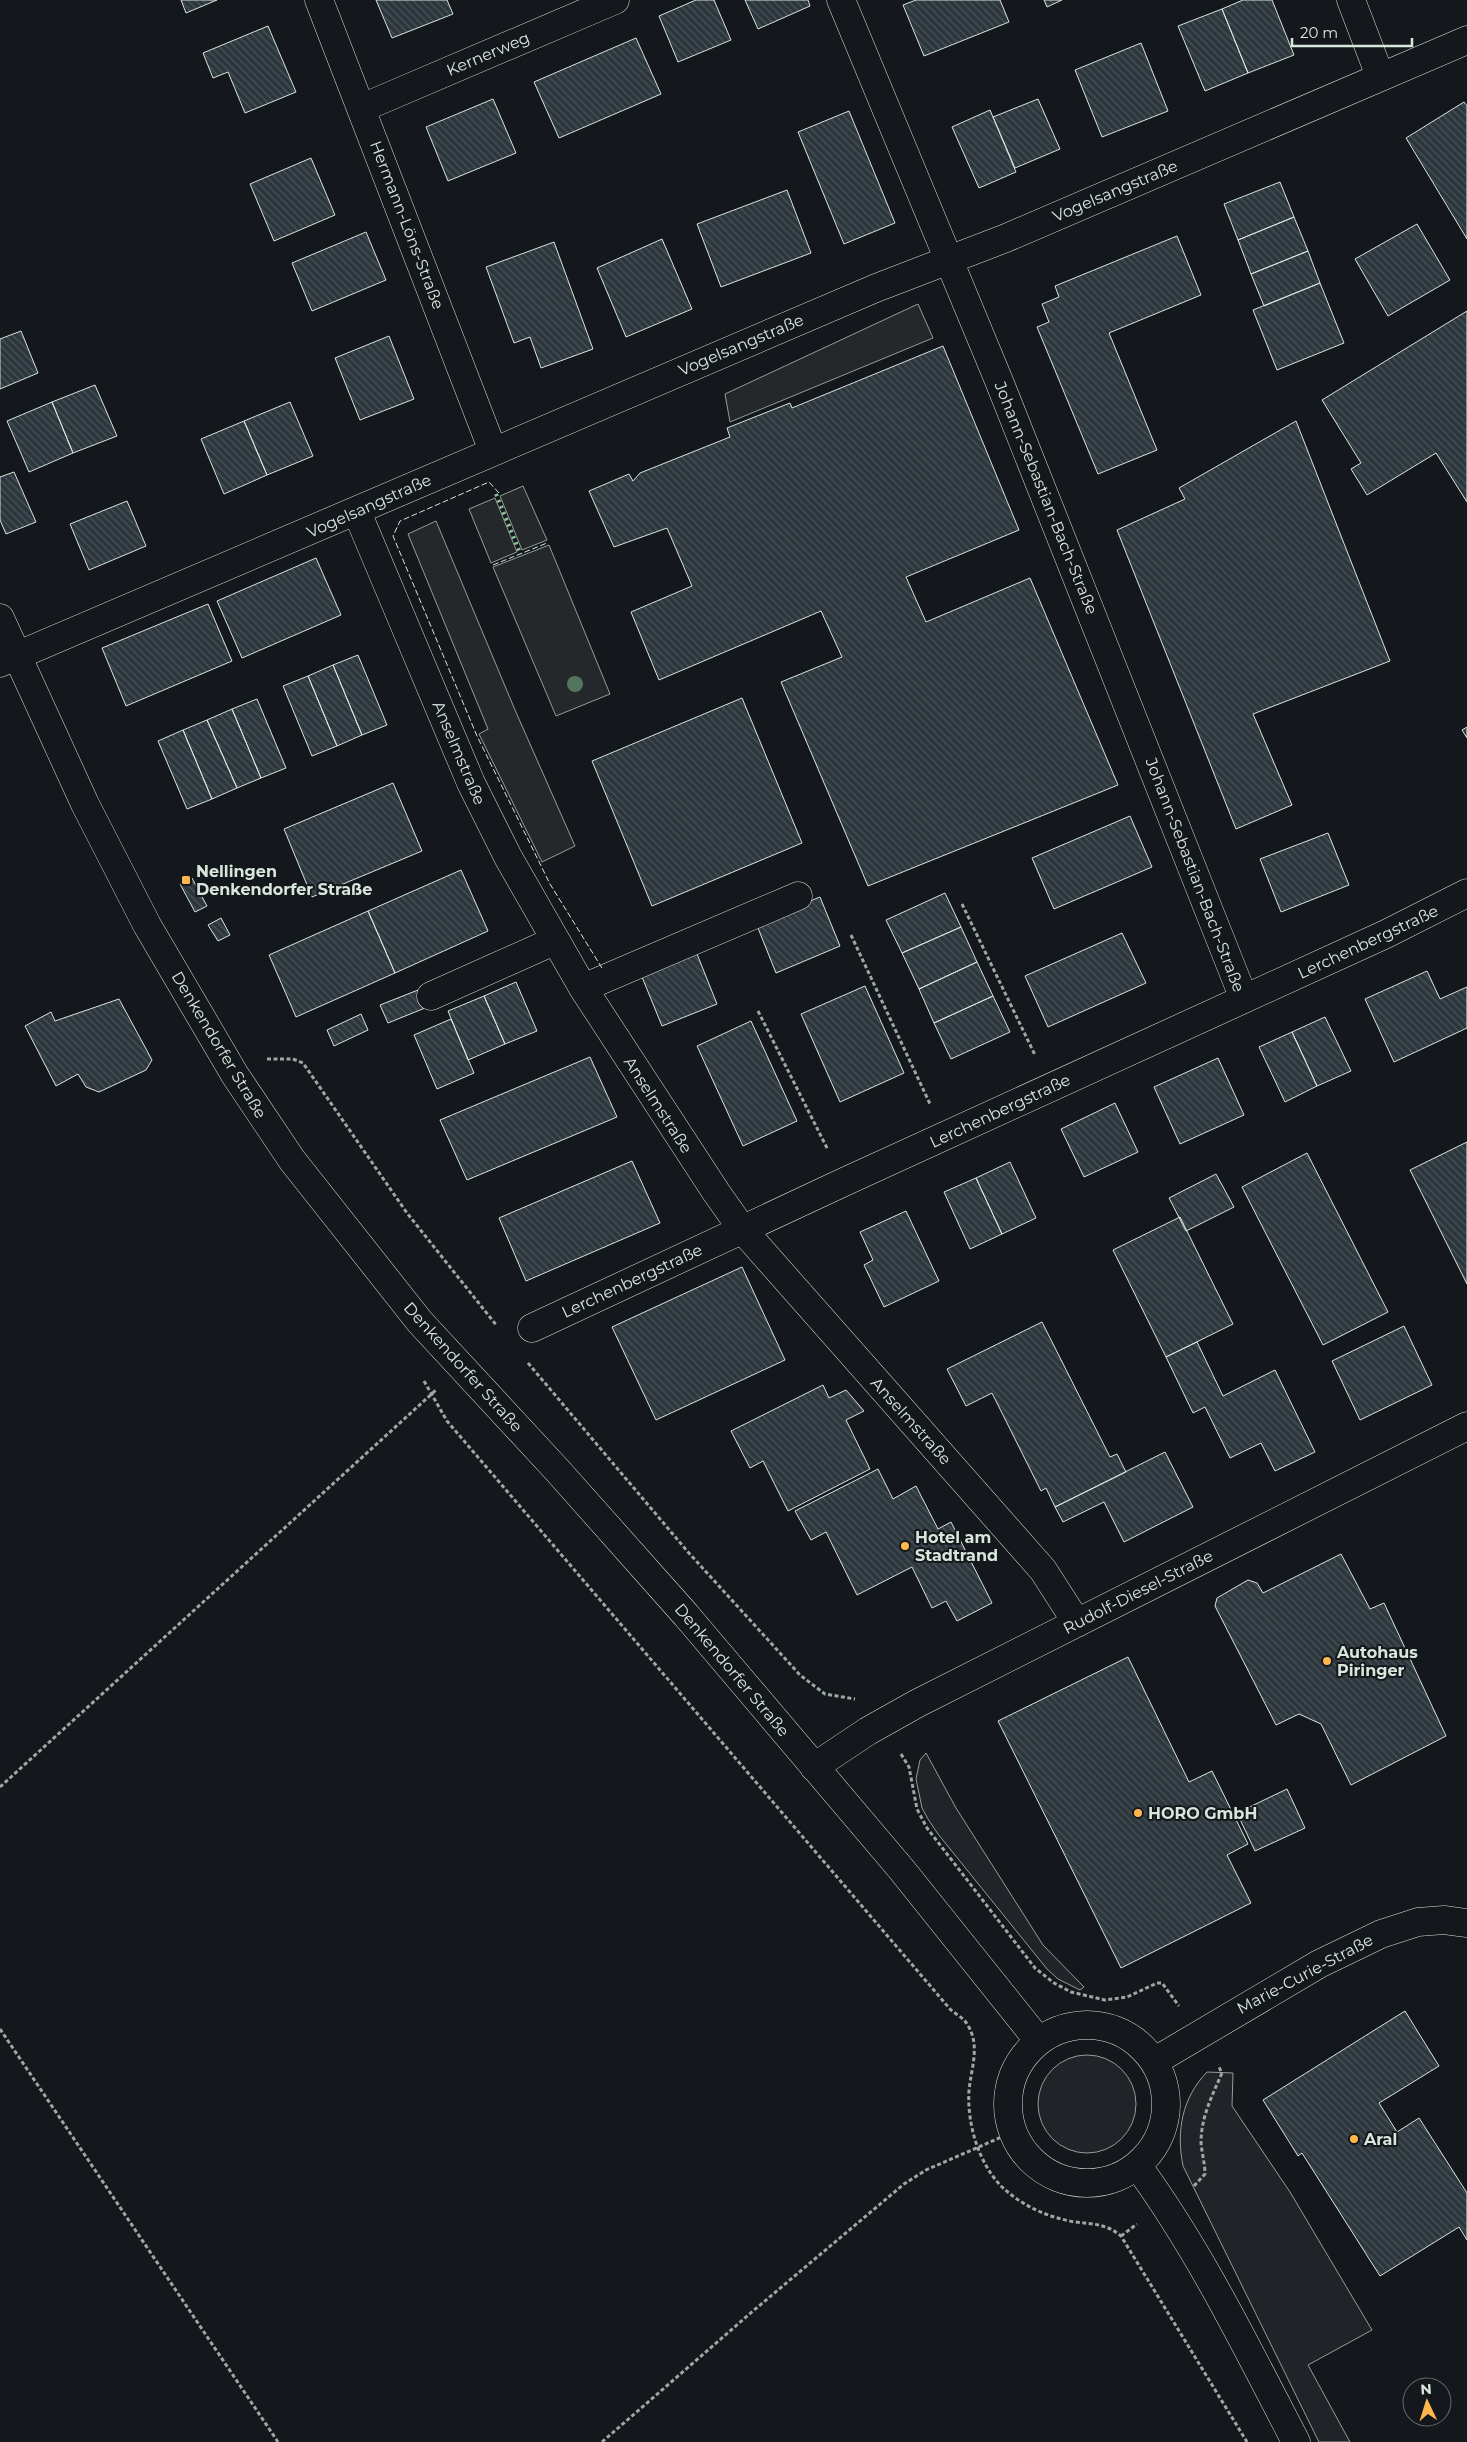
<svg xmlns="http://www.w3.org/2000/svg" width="1467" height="2442" font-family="Montserrat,sans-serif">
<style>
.grass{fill:#202428;stroke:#939e99}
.parking{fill:#24282b;stroke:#939e99}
.building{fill:url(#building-back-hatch);stroke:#d8e6dc}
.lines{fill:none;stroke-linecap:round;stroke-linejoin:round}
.minor-casing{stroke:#d8e6dc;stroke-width:29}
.major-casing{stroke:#d8e6dc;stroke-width:29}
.path{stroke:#9da8a2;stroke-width:3;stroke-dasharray:4 2.5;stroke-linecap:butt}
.minor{stroke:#14181c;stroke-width:28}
.major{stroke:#14181c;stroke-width:28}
.hedge{stroke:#8ac095;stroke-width:4;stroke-dasharray:2.5 4;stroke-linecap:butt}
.fence{stroke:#d8e6dc;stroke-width:1;stroke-dasharray:6 2.5;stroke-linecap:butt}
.tree{fill:#55745f}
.poi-dot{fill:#ffb74d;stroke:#14181c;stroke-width:2}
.labels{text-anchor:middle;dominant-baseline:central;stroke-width:4;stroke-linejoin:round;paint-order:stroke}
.street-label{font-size:16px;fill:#d8e6dc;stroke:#14181c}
.poi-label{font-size:16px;font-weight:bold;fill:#d8e6dc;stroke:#14181c;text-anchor:start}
</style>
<defs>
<pattern id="building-back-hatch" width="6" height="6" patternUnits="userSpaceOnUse" patternTransform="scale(1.25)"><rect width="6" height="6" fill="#2c363c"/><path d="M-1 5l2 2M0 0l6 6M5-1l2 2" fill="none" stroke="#4a5358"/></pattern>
</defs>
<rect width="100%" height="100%" fill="#14181c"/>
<!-- grass -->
<path class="grass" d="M926,1753L956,1808L1043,1945L1084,1987L1080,1990L1058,1979L1047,1969L938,1834L928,1819L922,1808L916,1779L920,1760Z
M1038 2104a49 49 0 1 1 98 0a49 49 0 1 1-98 0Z
M1207,2072L1233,2073L1232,2106L1290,2192L1372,2330L1308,2365L1350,2442H1319L1183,2166C1176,2131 1182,2098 1207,2072Z"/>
<!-- parking -->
<path class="parking" d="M918,304L933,338L730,422L725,394Z
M523,486L547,540L522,550L500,496Z
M495,498L517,552L491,563L469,509Z
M436,521L515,710L575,846L542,862L479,734L488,729L408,534Z
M549,545L610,694L556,716L493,567Z"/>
<!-- building -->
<path class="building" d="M181,0H217L186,13Z
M376,0H447L453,14L392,38Z
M696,0H714L731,40L678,62L659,16Z
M745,0H808L810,6L758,29Z
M916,0H1000L1009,22L924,56L903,5Z
M1044,0H1062L1047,7Z
M1243,0H1272L1294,55L1248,73L1222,9Z
M1222,9L1248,73L1205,91L1178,26Z
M268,26L296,92L245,113L228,72L213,78L203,53Z
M636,38L661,94L559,138L534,82Z
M1141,43L1168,111L1102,137L1075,70Z
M493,99L516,153L448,181L426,127Z
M1038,99L1060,149L1015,168L993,117Z
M1464,102L1467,106V239L1406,138Z
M990,110L1016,172L979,188L952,127Z
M849,111L895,223L844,244L798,132Z
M311,158L335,215L274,241L250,184Z
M1280,182L1294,217L1238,240L1224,204Z
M787,190L811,253L721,287L697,224Z
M1294,217L1308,251L1251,274L1238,240Z
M1417,224L1450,280L1388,316L1355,259Z
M366,232L386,280L312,311L292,263Z
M1177,236L1201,295L1109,333L1157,450L1098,474L1037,327L1049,322L1042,304L1059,297L1055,286Z
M662,239L692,309L626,337L597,268Z
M554,242L593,349L541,368L530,337L514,343L486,267Z
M1308,251L1320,283L1264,306L1251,274Z
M1320,283L1344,343L1277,370L1253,310Z
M1467,311V502L1436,453L1367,495L1351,469L1361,463L1322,400Z
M21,331L38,373L0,389V339Z
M389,336L414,399L360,420L335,358Z
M943,346L1019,530L906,577L926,622L1030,578L1118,785L868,886L781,682L842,657L821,611L659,680L631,612L692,586L667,528L614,547L589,491L629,474L633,481L640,473L730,437L727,428L790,403L792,408Z
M95,385L117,436L73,453L52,402Z
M52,402L73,453L29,472L7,421Z
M290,402L313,456L267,475L244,421Z
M244,421L267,475L224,494L201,439Z
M1296,421L1390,661L1253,714L1292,805L1236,829L1117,530L1185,499L1179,488Z
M14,472L36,522L6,534L0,520V477Z
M127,501L146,546L89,570L70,524Z
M316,558L341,615L242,658L217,601Z
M208,604L232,661L126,706L102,648Z
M358,655L387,725L362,735L333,665Z
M333,665L362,735L337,746L308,676Z
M308,676L337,746L312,756L283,686Z
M742,698L802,843L652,906L592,761Z
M257,699L286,768L261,778L232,709Z
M232,709L261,778L237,788L207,720Z
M207,720L237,788L212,799L183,730Z
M1467,727V738L1462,730Z
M183,730L212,799L187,809L158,741Z
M393,783L422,851L312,897L284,829Z
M1130,816L1152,867L1054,909L1032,858Z
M1328,833L1349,885L1281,912L1260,859Z
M461,870L488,931L395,973L368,911Z
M192,878L207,906L195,912L180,884Z
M945,893L961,927L902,953L886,920Z
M820,897L840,946L776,973L756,923Z
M368,911L395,973L296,1017L269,955Z
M221,918L230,935L218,941L208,925Z
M961,927L977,962L919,989L902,953Z
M1122,933L1146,983L1048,1027L1025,976Z
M695,949L717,1004L662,1026L640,972Z
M977,962L993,996L934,1023L919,989Z
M1427,971L1440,999L1467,987V1028L1394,1062L1365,999Z
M516,982L537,1031L505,1044L484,996Z
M865,986L904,1073L840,1102L801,1014Z
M418,990L425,1008L388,1023L380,1005Z
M484,996L505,1044L468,1060L448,1011Z
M993,996L1010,1032L951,1059L934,1023Z
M119,999L152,1060L146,1070L99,1092L86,1087L78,1074L56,1086L25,1026L51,1012L55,1021Z
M361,1014L368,1030L334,1046L327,1030Z
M1325,1017L1351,1071L1317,1086L1292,1032Z
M451,1019L474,1073L437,1089L414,1035Z
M751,1021L797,1121L743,1146L697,1046Z
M1292,1032L1317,1086L1285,1102L1259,1047Z
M590,1057L617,1117L467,1180L440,1120Z
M1218,1058L1244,1115L1180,1144L1154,1087Z
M1115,1103L1138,1152L1084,1177L1061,1129Z
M1467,1142V1284L1410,1170Z
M1307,1153L1388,1312L1323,1345L1242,1187Z
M632,1161L660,1223L526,1281L499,1218Z
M1010,1162L1036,1218L1002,1234L976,1178Z
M1216,1174L1234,1207L1186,1231L1169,1198Z
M976,1178L1002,1234L970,1249L944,1192Z
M906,1211L939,1281L884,1307L864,1265L873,1260L860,1232Z
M1180,1217L1233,1324L1166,1357L1113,1250Z
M742,1267L785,1360L656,1420L612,1327Z
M1042,1322L1110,1457L1117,1454L1126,1472L1055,1507L1046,1488L1041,1491L992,1393L966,1406L947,1369Z
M1404,1326L1432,1385L1360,1420L1332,1361Z
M1197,1342L1223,1396L1275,1370L1315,1452L1275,1471L1261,1443L1230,1458L1205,1407L1193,1413L1166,1357Z
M823,1385L829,1398L846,1390L864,1411L846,1420L870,1469L788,1511L763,1461L750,1468L731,1431Z
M1165,1452L1193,1507L1124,1542L1104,1502L1063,1522L1055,1507Z
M878,1469L893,1499L916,1486L938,1529L951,1522L992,1603L957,1621L946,1601L932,1608L912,1567L857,1595L826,1532L811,1540L795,1511Z
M1341,1554L1370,1609L1384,1603L1446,1736L1351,1785L1321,1724L1299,1714L1276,1725L1215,1606L1217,1598L1248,1580L1257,1583L1263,1593Z
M1128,1657L1189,1782L1212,1771L1248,1844L1227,1855L1251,1903L1121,1968L998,1721Z
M1287,1789L1305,1828L1255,1851L1237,1813Z
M1405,2011L1439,2066L1379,2103L1397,2132L1419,2118L1467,2193V2240L1459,2227L1380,2276L1302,2153L1298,2156L1263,2100Z"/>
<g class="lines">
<defs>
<path id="minor" d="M319,0L493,451
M841,0L999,381L1244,999
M1351,0L1380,76
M362,108L615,0
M357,512L471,783L508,857L583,988L716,1192L742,1229L1043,1570L1077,1623
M0,663L876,288L1006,238L1467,40
M583,988L798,896
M431,996L554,941
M532,1328L844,1182L1386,934L1467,893
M814,1767L868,1731L918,1703L1467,1426
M1155,2061L1319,1964L1381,1934L1418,1922L1444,1920L1467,1923"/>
<path id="major" d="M0,618L85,804L147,925L235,1075L292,1160L420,1322L558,1471L686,1615L902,1870L1038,2040
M1008 2104a79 79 0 1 1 158 0a79 79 0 1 1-158 0Z
M1137,2165C1200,2251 1247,2348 1296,2442"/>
</defs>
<!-- minor casing -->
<use href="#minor" class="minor-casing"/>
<!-- major casing -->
<use href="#major" class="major-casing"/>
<!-- path -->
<path class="path" d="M962,904L1035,1055
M851,935L930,1104
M758,1011L828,1150
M267,1059H293L303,1063L407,1213L497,1326
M528,1363L688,1552L800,1675L825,1694L855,1699
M424,1381L447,1421L950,2009C955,2014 964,2018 967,2024C981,2045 971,2068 969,2091C967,2123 978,2162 1001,2186C1022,2206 1047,2217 1075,2222C1093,2224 1107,2224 1121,2236L1247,2442
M901,1754L909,1767L917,1809L927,1828L1035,1968L1054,1983L1071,1992L1105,2000L1127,1997L1157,1983H1162L1179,2006
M0,1787L436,1390
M0,2029L278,2442
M1194,2186L1205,2174C1205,2164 1202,2154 1201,2143C1201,2117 1212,2096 1222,2073L1218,2065
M1121,2236L1137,2224
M602,2442L753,2311L904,2184L926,2170L1013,2132"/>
<!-- minor -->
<use href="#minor" class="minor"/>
<!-- major -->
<use href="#major" class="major"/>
<!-- hedge -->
<path class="hedge" d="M496,494L520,553"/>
<!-- fence -->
<path class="fence" d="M499,493L489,482L400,521L393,536L477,736L550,884L602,968
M493,565L547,543"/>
</g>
<!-- trees -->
<circle class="tree" cx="575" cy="684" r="8"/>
<!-- markers -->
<g class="poi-dot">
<rect x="181" y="875" width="10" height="10" rx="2.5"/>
<circle cx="905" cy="1546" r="5"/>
<circle cx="1327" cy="1661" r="5"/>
<circle cx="1138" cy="1813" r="5"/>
<circle cx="1354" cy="2139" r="5"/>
</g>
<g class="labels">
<!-- street labels -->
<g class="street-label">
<text transform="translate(488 54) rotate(-23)">Kernerweg</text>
<text transform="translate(1115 191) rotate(-23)">Vogelsangstraße</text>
<text transform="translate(407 225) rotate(69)">Hermann-Löns-Straße</text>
<text transform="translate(741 345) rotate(-23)">Vogelsangstraße</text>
<text transform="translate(1046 498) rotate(68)">Johann-Sebastian-Bach-Straße</text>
<text transform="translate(369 506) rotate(-24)">Vogelsangstraße</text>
<text transform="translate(459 753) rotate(67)">Anselmstraße</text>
<text transform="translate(1195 875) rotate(69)">Johann-Sebastian-Bach-Straße</text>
<text transform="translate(1368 942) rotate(-25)">Lerchenbergstraße</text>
<text transform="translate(219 1045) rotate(59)">Denkendorfer Straße</text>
<text transform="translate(658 1105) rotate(57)">Anselmstraße</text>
<text transform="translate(1000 1111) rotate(-25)">Lerchenbergstraße</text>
<text transform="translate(632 1281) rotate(-25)">Lerchenbergstraße</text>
<text transform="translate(463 1367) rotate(48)">Denkendorfer Straße</text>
<text transform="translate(911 1421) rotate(48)">Anselmstraße</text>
<text transform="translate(1138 1592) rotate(-27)">Rudolf-Diesel-Straße</text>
<text transform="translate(732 1670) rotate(50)">Denkendorfer Straße</text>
<text transform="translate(1305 1974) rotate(-28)">Marie-Curie-Straße</text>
</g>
<!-- poi labels -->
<g class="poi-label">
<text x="196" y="871">Nellingen<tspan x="196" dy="18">Denkendorfer Straße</tspan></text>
<text x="915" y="1537">Hotel am<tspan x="915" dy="18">Stadtrand</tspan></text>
<text x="1337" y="1652">Autohaus<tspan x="1337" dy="18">Piringer</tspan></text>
<text x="1148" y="1813">HORO GmbH</text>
<text x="1364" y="2139">Aral</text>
</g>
</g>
<!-- north arrow -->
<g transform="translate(1427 2402) rotate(356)"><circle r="24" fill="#14181c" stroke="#626a69"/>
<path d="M0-4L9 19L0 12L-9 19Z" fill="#ffb74d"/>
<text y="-8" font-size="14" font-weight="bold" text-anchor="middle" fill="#d8e6dc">N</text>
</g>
<!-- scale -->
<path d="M1292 38v8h120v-8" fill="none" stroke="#d8e6dc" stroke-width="2.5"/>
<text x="1300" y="38" font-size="15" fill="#d8e6dc" stroke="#14181c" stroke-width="4" paint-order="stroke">20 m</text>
</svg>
